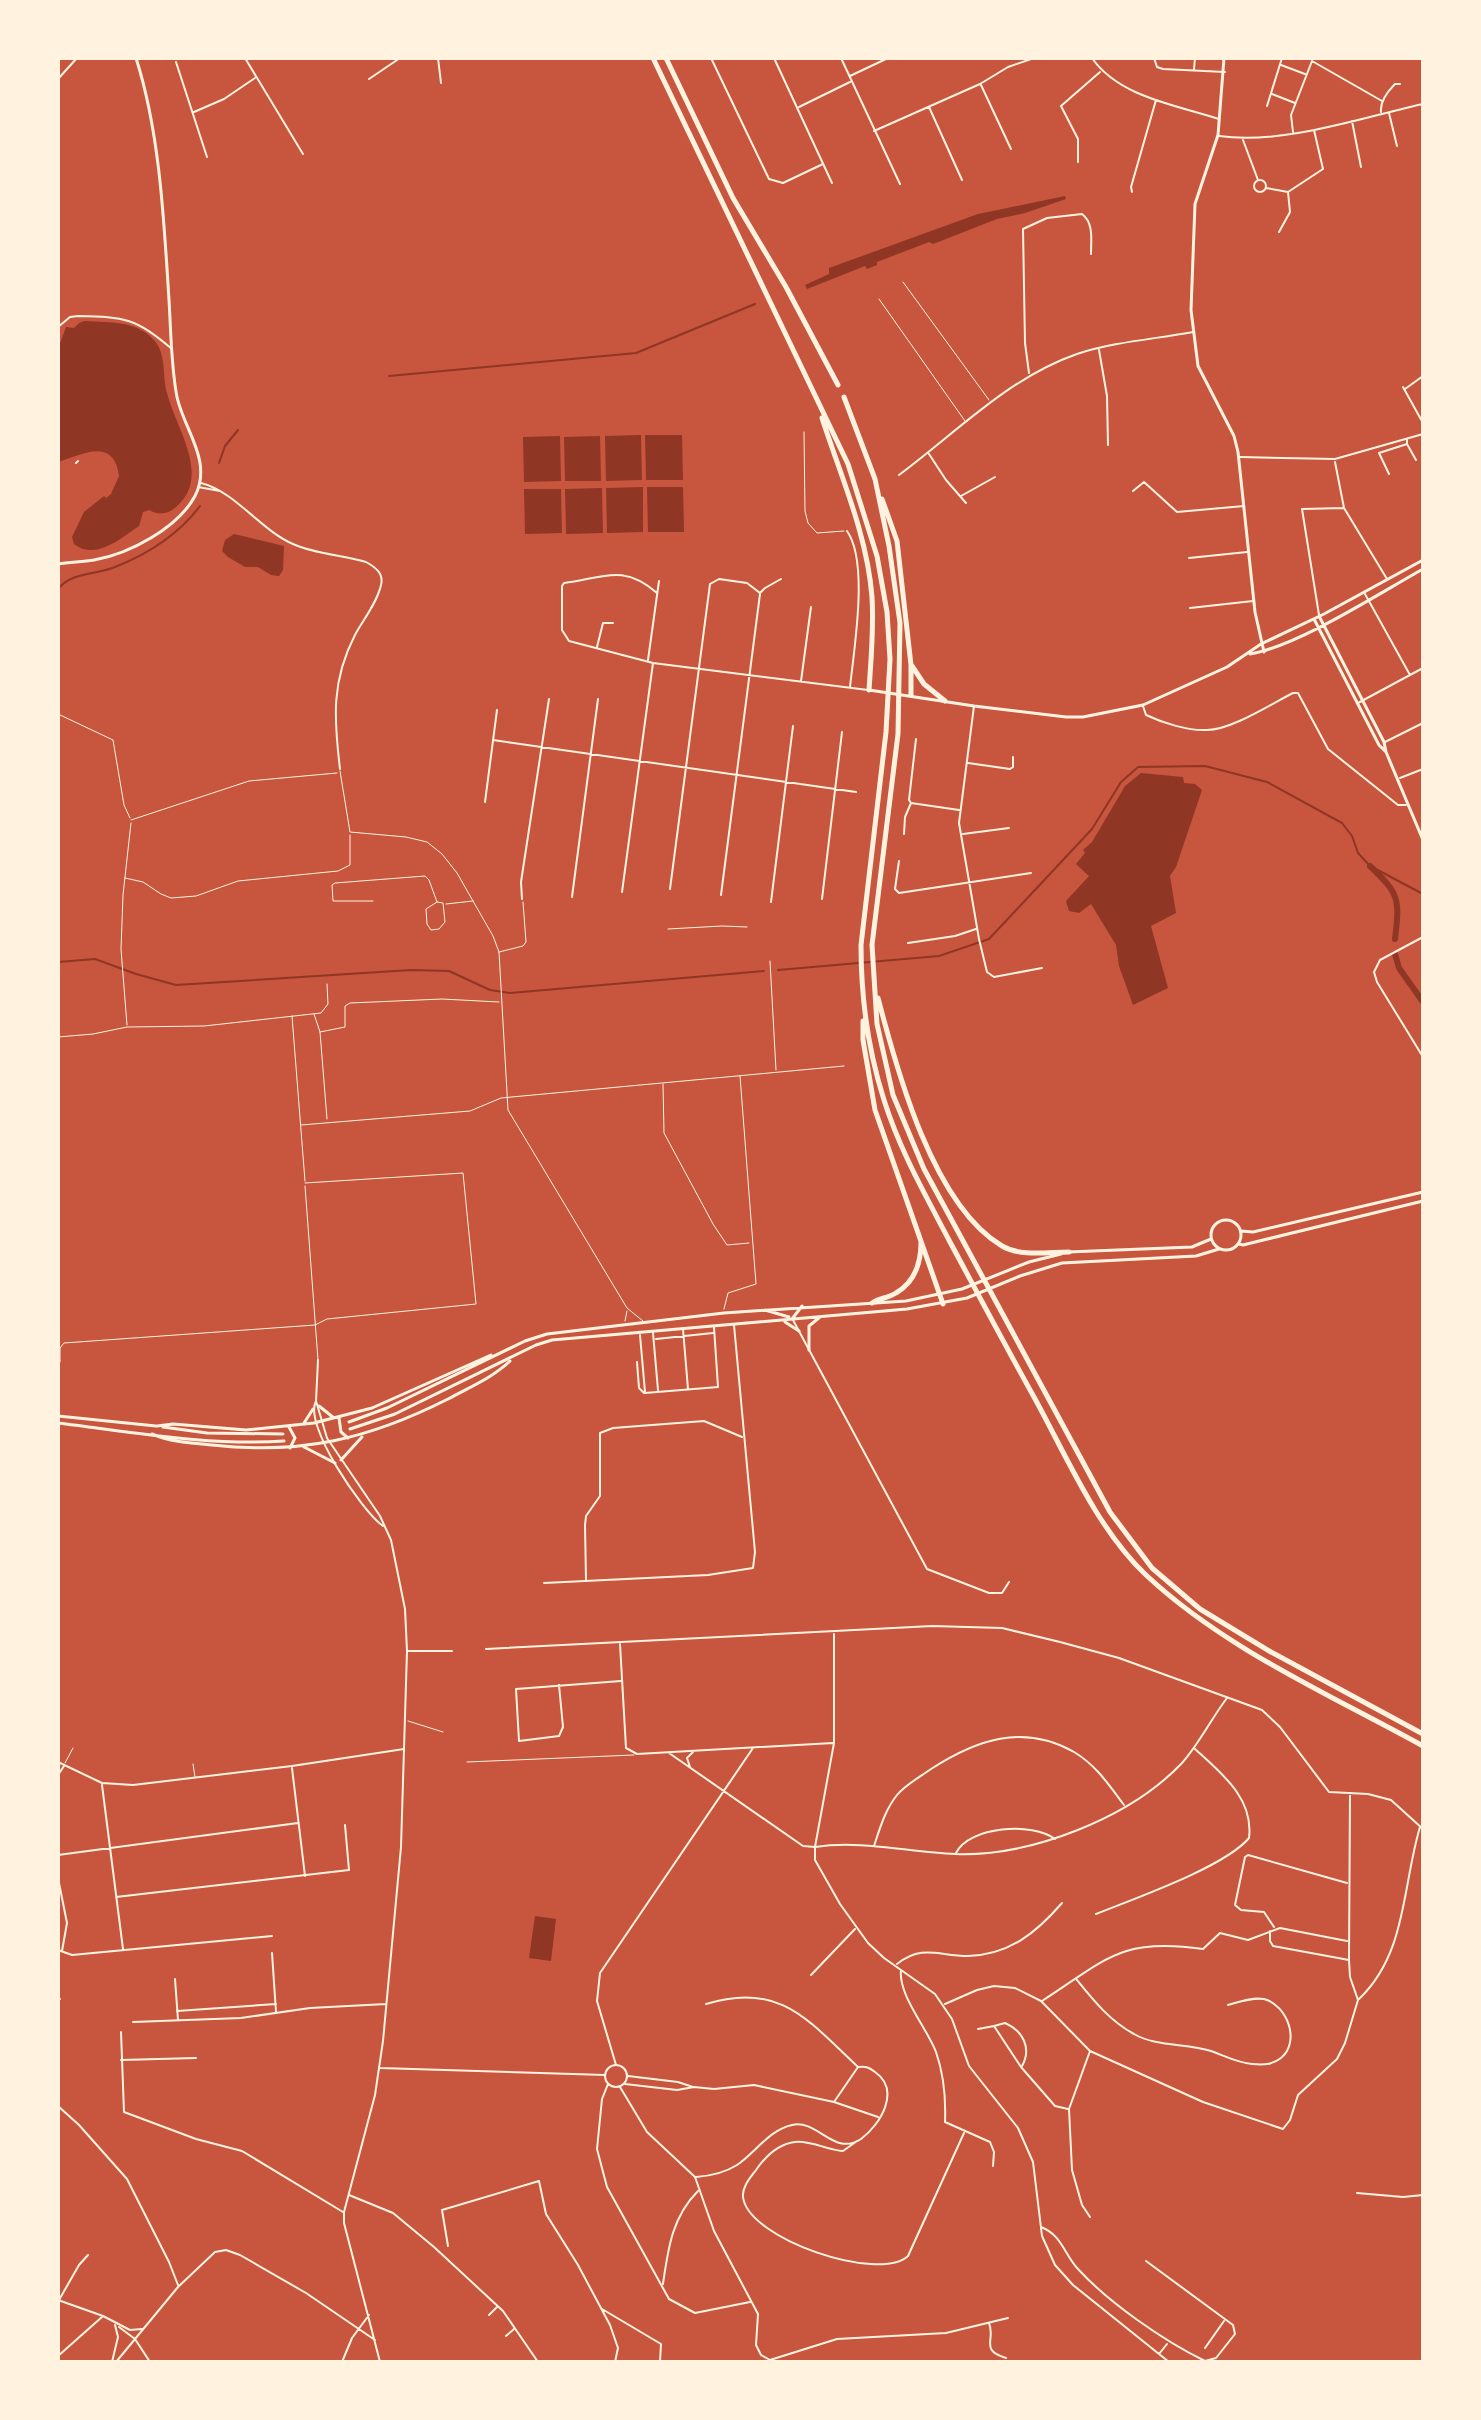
<svg xmlns="http://www.w3.org/2000/svg" width="1481" height="2420" font-family="Montserrat,sans-serif">
<style>
.water{fill:#8f3625}
.lines{fill:none;stroke-linecap:round;stroke-linejoin:round}
.stream{stroke:#8f3625;stroke-width:2}
.canal{stroke:#8f3625;stroke-width:6}
.service{stroke:#fff3e0;stroke-width:1}
.pedestrian{stroke:#fff3e0;stroke-width:2}
.minor{stroke:#fff3e0;stroke-width:2}
.tertiary{stroke:#fff3e0;stroke-width:3}
.secondary{stroke:#fff3e0;stroke-width:3}
.motorway{stroke:#fff3e0;stroke-width:5}
</style>
<rect width="100%" height="100%" fill="#c8553d"/>
<!-- water -->
<path class="water" d="M1065,196L1066,199L1025,213L997,219L933,244L929,242L877,262V265L867,269L865,266L807,289L805,285L829,274V268L978,214Z
M85,321C110,323 136,320 154,340C167,354 162,377 167,393C176,429 212,476 176,507C167,515 158,515 149,510L143,512L139,526C121,538 96,561 74,544L72,537L84,512L104,496L106,498L111,494L119,476C114,436 81,455 58,462V349L66,327L74,328L79,323Z
M641,435L642,480L606,481L605,436Z
M645,435H682L683,480H646Z
M560,436L561,481L524,482L523,437Z
M600,436L601,481H565L564,437Z
M643,487V532L607,533L606,488Z
M647,487H683L684,532H648Z
M602,488L603,533L566,534L565,489Z
M524,489H561L562,533L525,534Z
M234,534L284,546L283,570L279,576L271,575L258,567H245L228,557L222,551L225,540Z
M1141,773L1183,777L1184,783L1195,784L1202,790L1176,867L1170,876L1176,913L1151,926L1168,988L1133,1005L1119,966L1116,945L1091,904L1079,913L1069,911L1066,901L1089,876L1076,864L1085,853L1083,850L1092,842L1125,786Z
M535,1916L556,1919L551,1961L529,1958Z"/>
<g class="lines">
<!-- stream -->
<path class="stream" d="M389,376L636,353L755,304
M219,463L225,446L238,430
M58,589C71,572 96,575 115,567C148,554 179,534 200,506
M58,962L95,959L136,974L176,985L411,970L449,971L490,990L510,993L764,971
M778,970L939,956L989,939L1092,829L1121,782L1138,767L1205,766L1267,782L1342,823L1352,836L1358,853L1370,866L1423,894"/>
<!-- canal -->
<path class="canal" d="M1370,866C1399,894 1400,898 1395,939
M1395,954L1399,968L1423,1002"/>
<!-- service -->
<path class="service" d="M903,282L989,400
M879,299L965,421
M804,432L805,511L808,523L817,533L844,531
M58,714L113,740L124,805L130,818
M340,771L350,832L406,837L427,842L442,854L457,873L493,936L499,952L508,1110L627,1308L643,1321
M131,820L249,781L337,773
M125,878L143,882L161,894L171,898L196,896L238,881L338,871L350,865V835
M373,901H333L332,885L335,883L425,876L429,880L437,902L443,903L445,922L439,929L431,930L427,924L426,909L437,902
M446,904L473,901
M668,929L722,926L747,927
M499,952L523,946L526,942L523,902
M770,961L776,1070
M314,1014L320,1032L327,1119
M292,1016L305,1181
M127,1025L121,949L123,895L131,823
M320,1032L345,1027V1006L350,1003L442,999L499,1002
M58,1037L93,1034L127,1027L204,1026L321,1013L328,1004L327,984
M663,1084L664,1133L713,1224L727,1245L749,1243
M301,1125L470,1111L501,1098L844,1066
M305,1186L318,1360
M724,1309L728,1293L756,1284L740,1076
M625,1321L627,1311
M60,1362V1348L64,1343L315,1325L327,1319L476,1304L463,1173L305,1183
M408,1721L443,1732
M467,1762L634,1755
M65,1763L73,1748
M193,1764L195,1777"/>
<!-- pedestrian -->
<path class="pedestrian" d="M58,79L77,58
M58,327L70,317L78,316C126,317 135,318 172,349
M76,463L78,461"/>
<!-- minor -->
<path class="minor" d="M245,58L303,154
M438,58L441,83
M711,58L769,179L783,183L823,164
M774,58L832,183
M841,58L900,184
M1092,58C1119,97 1176,105 1219,119
M1154,58L1157,67L1163,69L1225,72
M176,62L207,157
M1281,65L1305,74
M1194,69L1195,58
M850,76L888,58
M369,79L400,58
M981,85L1011,149
M1272,94L1295,103
M1267,106L1282,58
M799,107L850,82
M929,107L962,180
M194,112L224,99L255,78
M1381,112C1380,102 1388,91 1395,84H1400
M1389,113L1397,146
M1352,121L1361,167
M874,131L980,84L1008,67L1034,58
M1293,132L1291,115L1312,61L1382,101
M1219,136C1283,145 1360,118 1423,104
M1243,140L1258,180
M1078,162V139L1061,106L1100,72
M1254 186a6 6 0 1 1 12 0a6 6 0 1 1-12 0Z
M1266,188L1288,192L1290,212L1279,232
M1132,192L1131,187L1156,100
M1288,192L1323,169L1314,130
M1099,350L1107,396L1108,445
M1029,373L1025,343L1023,229L1047,218L1082,214C1094,223 1091,240 1091,254
M1403,387L1423,423
M1405,389L1423,376
M1407,440V444L1416,460
M929,454L946,480L966,503
M1240,457L1335,459L1423,434
M1335,462L1344,508L1387,579
M1389,474L1379,453L1407,444
M899,475C957,432 1008,378 1077,354C1113,342 1155,339 1193,332
M201,483C236,492 259,529 293,544C315,554 342,555 366,562C375,567 384,573 381,585C377,603 363,620 355,635C331,681 334,719 340,769
M198,487L220,491
M1133,491L1144,482L1177,512L1244,506
M961,496L995,477
M847,531C869,562 854,649 850,687
M1189,558L1247,552
M657,593C623,563 603,578 564,583L562,586V630L569,641L653,663L868,690
M1365,594L1410,675
M1190,608L1253,601
M1319,615L1302,509L1344,508
M597,647L603,623H613
M648,660L659,581
M801,681L811,607
M1358,703L1423,668
M974,706L959,823L979,939L987,972L994,977L1042,968
M1143,706L1146,715C1163,723 1188,731 1207,730C1231,730 1271,704 1293,693H1298L1328,749L1398,805H1406
M493,740L856,792
M1385,742L1423,723
M968,763L1010,769L1013,767V757
M1400,778L1423,769
M485,802L497,710
M911,803L959,810
M904,834L905,817L911,803L909,800L916,739
M963,834L1009,828
M899,861L895,889L899,893L1031,873
M670,889L710,584L719,579L747,583L760,593L765,588L781,579
M622,892L653,663
M721,895L760,594
M572,897L598,699
M522,899L521,882L549,699
M822,899L842,732
M771,902L793,726
M1423,937L1380,960L1374,972L1377,982L1423,1057
M908,943L955,936L976,929
M793,1320L927,1569L989,1593H1002L1009,1582
M683,1329L688,1389
M653,1333L658,1390
M640,1335L645,1392
M656,1339L713,1333
M318,1360L316,1401C303,1425 362,1511 383,1526
M637,1362L639,1388L644,1393
M645,1393L718,1387L714,1327
M316,1401L327,1438L380,1516L391,1540L405,1609L407,1651L401,1847L383,2041L375,2095L344,2212V2223L380,2362
M586,1580L585,1525L586,1516L600,1496V1433L613,1428L704,1421L742,1437
M544,1583L708,1575L753,1568L755,1552L734,1325
M834,1634V1743L815,1847C861,1840 908,1852 955,1854C1030,1857 1130,1818 1182,1763C1199,1744 1211,1719 1227,1698
M620,1644L626,1748L637,1754L833,1743
M486,1649L932,1626L1002,1628L1060,1642L1119,1658L1262,1710L1280,1727L1329,1792L1368,1794L1391,1800L1423,1829
M408,1651H452
M559,1685L563,1727L559,1736L519,1741L516,1689L621,1681
M669,1753L803,1846L815,1847V1860L840,1904L868,1943L884,1958L935,1994L952,2019L969,2066L1018,2128L1033,2162L1042,2236L1055,2265L1073,2285L1169,2362
M58,1762L102,1783L133,1785L292,1766L404,1749
M690,1767L687,1758L693,1752
M292,1768L305,1876
M58,1775L64,1766
M102,1785L123,1949
M874,1846C880,1828 885,1810 897,1795C905,1785 920,1777 931,1769C976,1740 1023,1723 1074,1752C1096,1765 1109,1785 1124,1805
M956,1853C969,1826 1033,1822 1055,1839
M58,1855L298,1823
M58,1878L67,1923L62,1951
M116,1897L349,1870L345,1825
M1096,1914C1133,1899 1225,1867 1249,1838C1254,1798 1221,1773 1195,1749
M1274,1927L1264,1912L1241,1910L1235,1905L1245,1857L1248,1855L1347,1883
M1270,1931V1941L1273,1946L1349,1960
M58,1950L72,1955L272,1936
M272,1953L276,2012
M897,1964C923,1944 938,1956 968,1956C1009,1955 1036,1933 1062,1903
M901,1970C898,1995 927,2028 936,2052C944,2075 946,2098 945,2122L990,2142L994,2152L993,2166
M811,1975L855,1929
M175,1979L178,2020
M1077,1980C1094,2001 1110,2021 1134,2034C1156,2047 1187,2043 1211,2051C1225,2056 1238,2063 1252,2064C1263,2065 1272,2065 1281,2058C1301,2041 1287,2005 1264,1999C1252,1997 1239,2002 1228,2005
M58,1999H60
M1359,1999C1407,1953 1402,1887 1420,1827
M1042,2001C1107,1959 1121,1937 1203,1949L1220,1933L1248,1940L1280,1928L1347,1941
M706,2004C779,1981 808,2020 857,2066
M945,2004L977,1990L994,1986L1015,1988L1041,2001L1090,2051L1203,2102L1283,2129L1290,2120L1298,2095L1337,2059L1345,2043L1358,2000L1350,1977L1349,1960L1350,1793
M177,2011L276,2004
M133,2022L241,2018L310,2008L386,2004
M994,2026L1005,2023C1023,2031 1032,2048 1022,2066
M978,2029L994,2026L1021,2067L1055,2106L1068,2109
M121,2032L124,2112L196,2139L242,2151L343,2212
M121,2060L196,2058
M605 2076a11 11 0 1 1 22 0a11 11 0 1 1-22 0Z
M616,2065L597,2001L600,1973L753,1748
M380,2068L605,2075
M628,2076L678,2082L693,2087
M608,2084L602,2099L597,2149L607,2187L669,2299L695,2313L750,2302
M625,2084L677,2090L694,2087L714,2089L754,2085L834,2102L878,2117
M620,2087L647,2132L695,2177L714,2231L758,2314L756,2345L761,2355L770,2360L837,2339L946,2333L1008,2318
M58,2106L79,2125L127,2179L169,2262L178,2285
M857,2141L843,2151C827,2150 810,2140 795,2142C778,2144 765,2157 756,2170C750,2178 742,2187 743,2197C748,2239 879,2283 908,2256L964,2133
M696,2177C709,2176 726,2172 737,2165C755,2153 769,2130 792,2125C818,2119 834,2157 861,2139C881,2124 901,2090 875,2072C869,2067 865,2066 858,2067L834,2102
M1357,2193L1403,2197L1423,2195
M349,2195L393,2213L434,2247L503,2311L538,2362
M1090,2217L1082,2205L1072,2170L1069,2109L1090,2051
M1041,2227C1062,2235 1064,2254 1078,2269C1109,2303 1164,2341 1205,2361L1216,2358L1235,2334L1233,2325L1146,2261
M448,2246L442,2210L539,2181L546,2214L578,2265L610,2325L618,2348L615,2362
M663,2284C668,2249 672,2217 698,2191
M58,2300L103,2316L130,2330L142,2329
M59,2300L79,2265L88,2255
M602,2309L661,2344L660,2362
M489,2315L497,2307
M989,2323C996,2340 979,2350 1006,2358
M119,2327L135,2339L150,2362
M506,2336L514,2329
M1205,2348L1224,2321
M1159,2354L1167,2344
M58,2356L102,2317
M112,2362L118,2337L115,2325
M116,2362L178,2287L215,2252L226,2250L240,2255L306,2293L375,2340
M342,2362L352,2338L369,2315"/>
<!-- tertiary -->
<path class="tertiary" d="M1224,58L1218,135L1195,204L1191,310L1198,366L1234,436L1238,452L1255,612L1264,652
M58,564C70,562 82,562 94,560C129,554 178,528 195,496C213,461 184,430 177,397C171,366 171,332 169,300C164,222 160,133 136,58"/>
<!-- secondary -->
<path class="secondary" d="M1319,616L1384,742L1386,752L1423,840
M1314,619L1379,745L1386,752
M1250,654C1298,646 1378,594 1423,569
M869,690L974,706L1066,717H1083L1143,705L1227,667L1261,644L1324,614L1423,560
M1211 1235a15 15 0 1 1 30 0a15 15 0 1 1-30 0Z
M1241,1231L1253,1232L1423,1192
M1239,1244L1243,1245L1423,1201
M1068,1252L1192,1247L1211,1239
M765,1310L789,1317
M792,1319L802,1306
M785,1322L799,1331
M809,1350V1326L820,1317
M319,1406L334,1418
M58,1416L156,1426
M339,1418L341,1432L348,1438
M349,1422L387,1408L525,1341L547,1334L724,1313L906,1301L962,1289L1029,1262L1061,1254
M58,1423C132,1432 209,1446 284,1441
M304,1423L313,1409
M157,1426L173,1424L246,1430L314,1423L372,1408L491,1355
M163,1427L207,1433L283,1434
M289,1427L295,1438L290,1448
M350,1429L395,1414L536,1345L552,1340L907,1309L967,1298L1020,1276L1062,1263L1196,1256L1219,1249
M152,1434C171,1442 191,1443 212,1445C301,1455 369,1439 448,1399C470,1387 492,1378 510,1361
M304,1447L335,1463
M341,1460L362,1437"/>
<!-- motorway -->
<path class="motorway" d="M653,58L848,464L877,556L887,612L890,659L886,732L861,945C861,998 868,1050 884,1100C900,1151 926,1196 950,1242C978,1294 1005,1345 1034,1397C1066,1455 1097,1529 1146,1575C1225,1649 1329,1694 1423,1746
M666,58L733,198L786,287L838,385
M844,397L875,479L889,546L900,623L898,734L872,945L877,1024L893,1095L924,1169L1110,1512L1152,1568L1200,1609L1271,1652L1423,1734
M822,418C841,477 867,534 872,597C874,628 871,659 869,690
M882,499L897,541L911,665V695
M912,666L924,684L945,701
M878,998C897,1071 933,1205 1002,1246C1021,1257 1048,1252 1069,1252
M863,1021V1040L875,1110L943,1304
M872,1303C880,1298 888,1298 896,1293C915,1282 921,1262 921,1242"/>
</g>
<!-- border -->
<rect width="1481" height="2420" fill="none" stroke="#fff3e0" stroke-width="120"/>
</svg>
